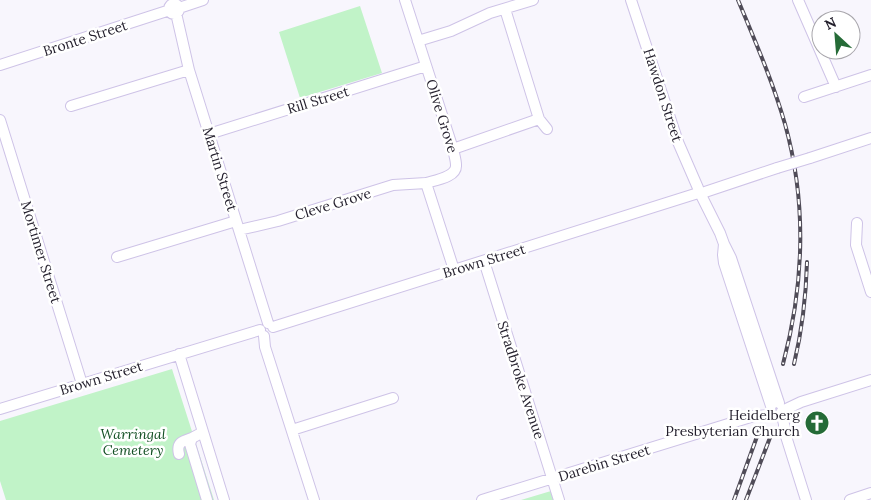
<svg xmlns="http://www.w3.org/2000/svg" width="871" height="500" font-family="Lora,serif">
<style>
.green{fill:#c1f3c8}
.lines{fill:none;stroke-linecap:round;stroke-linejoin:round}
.minor-casing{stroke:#cec3e7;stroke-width:12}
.minor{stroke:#fff;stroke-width:10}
.rail-casing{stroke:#504c58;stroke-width:4}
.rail{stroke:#fff;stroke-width:2;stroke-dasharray:5.5;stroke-linecap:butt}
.minor-bridge-casing{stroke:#cec3e7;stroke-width:12;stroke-linecap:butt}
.minor-bridge{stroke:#fff;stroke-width:10}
.labels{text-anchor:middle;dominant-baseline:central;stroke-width:5;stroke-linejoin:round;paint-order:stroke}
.street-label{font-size:14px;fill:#231f2c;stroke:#fff}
.poi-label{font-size:14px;fill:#231f2c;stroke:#fff;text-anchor:end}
.park-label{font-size:14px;font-style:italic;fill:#145125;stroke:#fff}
</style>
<rect width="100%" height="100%" fill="#f8f6fd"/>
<!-- green -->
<path class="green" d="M360,6L382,73L300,98L279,32Z
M172,369L214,500H6L0,481V421Z
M551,491L554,500H521Z"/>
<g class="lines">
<defs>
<path id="minor" d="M405,0L453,149C454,154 456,160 456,165C457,177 436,180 426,183L454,270
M631,0L678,142L698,188
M798,0L836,87
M169 9a5 5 0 1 1 10 0a5 5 0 1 1-10 0Z
M179,8L203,0
M505,9L539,119L547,129
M176,13L189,70L268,323
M418,41L451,31L490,13L533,0
M0,65L170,10
M804,97L871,75
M71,106L189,70
M0,120L82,384
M209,134L426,66
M453,149L539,119
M810,158L871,138
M705,192L777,168
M702,197L720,233L724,244L731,258L779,403
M857,223L856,245L871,292
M239,230L278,221L393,185L426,183
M724,244L723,255L724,263L771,406
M117,257L236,221
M484,261L559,500
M273,327L695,194
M264,336L265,347L314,500
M179,354L224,500
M0,409L260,330
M782,411L801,402L871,380
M781,413L784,424V430L806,500
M292,430L393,398
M203,432L192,438L190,444L207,500
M179,454C176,442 183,441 192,438
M482,500L754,416L773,415
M850,500L871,493"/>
</defs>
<!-- minor casing -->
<use href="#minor" class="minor-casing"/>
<!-- minor -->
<use href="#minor" class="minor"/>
<defs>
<path id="rail" d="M738,0C755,41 773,82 785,124C807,203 804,285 783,364
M794,364C802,331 806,296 807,262
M734,500L759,431
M746,500L771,435"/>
</defs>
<!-- rail casing -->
<use href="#rail" class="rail-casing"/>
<!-- rail -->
<use href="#rail" class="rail"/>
<defs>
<path id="minor-bridge" d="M777,168L810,158"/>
</defs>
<!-- minor-bridge casing -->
<use href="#minor-bridge" class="minor-bridge-casing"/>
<!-- minor-bridge -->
<use href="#minor-bridge" class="minor-bridge"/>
</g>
<!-- icons -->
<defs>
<symbol id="church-disc" viewBox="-11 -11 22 22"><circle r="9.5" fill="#256b37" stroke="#fff"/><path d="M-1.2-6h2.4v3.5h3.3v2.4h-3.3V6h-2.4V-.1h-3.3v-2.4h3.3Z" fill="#fff"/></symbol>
</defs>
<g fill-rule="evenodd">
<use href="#church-disc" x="803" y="409" width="28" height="28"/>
</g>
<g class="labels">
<!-- street labels -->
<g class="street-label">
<text transform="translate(85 38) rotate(-18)">Bronte Street</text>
<text transform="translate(663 95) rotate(72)">Hawdon Street</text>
<text transform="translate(318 100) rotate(-17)">Rill Street</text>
<text transform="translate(442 116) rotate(73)">Olive Grove</text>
<text transform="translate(220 169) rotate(73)">Martin Street</text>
<text transform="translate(333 204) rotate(-17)">Cleve Grove</text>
<text transform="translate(41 252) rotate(73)">Mortimer Street</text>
<text transform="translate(484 261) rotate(-17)">Brown Street</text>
<text transform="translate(101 378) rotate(-17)">Brown Street</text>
<text transform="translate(521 380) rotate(72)">Stradbroke Avenue</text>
<text transform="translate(604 463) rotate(-17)">Darebin Street</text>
</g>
<!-- poi labels -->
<g class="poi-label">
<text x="800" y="415">Heidelberg<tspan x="800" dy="16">Presbyterian Church</tspan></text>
</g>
<!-- park labels -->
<g class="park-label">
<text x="133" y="434">Warringal<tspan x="133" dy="16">Cemetery</tspan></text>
</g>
</g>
<!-- north arrow -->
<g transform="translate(836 35) rotate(334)"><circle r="24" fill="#ffffff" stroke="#a7a5ab"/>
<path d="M0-4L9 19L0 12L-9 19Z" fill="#256b37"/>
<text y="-8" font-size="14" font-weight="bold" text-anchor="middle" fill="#231f2c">N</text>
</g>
</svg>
